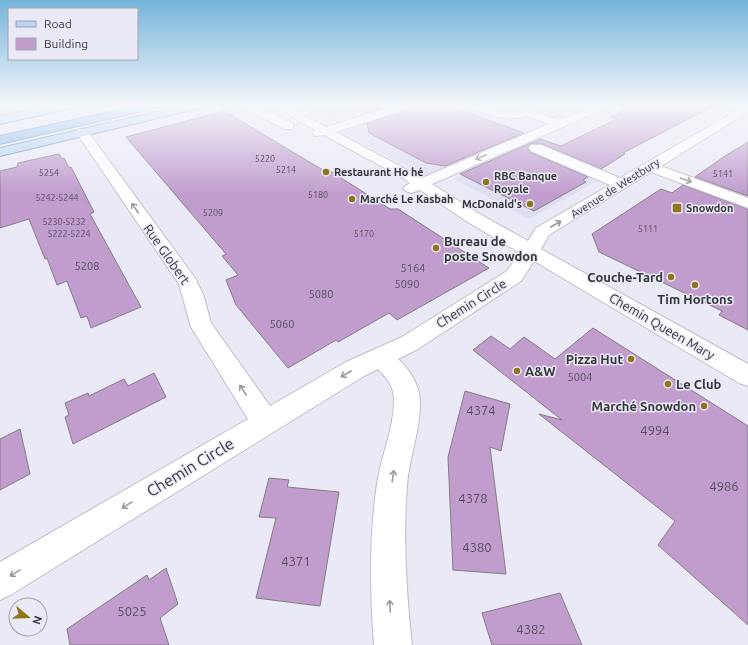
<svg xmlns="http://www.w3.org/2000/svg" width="748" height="645" font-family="Ubuntu,sans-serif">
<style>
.built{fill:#dddef1}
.building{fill:#c19dce;stroke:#837c85}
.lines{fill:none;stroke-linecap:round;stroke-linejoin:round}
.minor-casing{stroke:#bdbec9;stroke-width:2}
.major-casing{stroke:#698aae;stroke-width:2}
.highway-casing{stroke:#698aae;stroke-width:2}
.minor{fill:#fff;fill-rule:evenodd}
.major{fill:#b6d4f4;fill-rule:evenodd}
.highway{fill:#86b8ed;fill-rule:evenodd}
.oneway{stroke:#9a9a9c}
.poi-dot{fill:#90761b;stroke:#e9eaf6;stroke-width:1.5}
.labels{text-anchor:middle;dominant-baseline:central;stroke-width:3;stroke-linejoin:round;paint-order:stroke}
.far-number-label{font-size:9px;fill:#574f5e}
.far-poi-label{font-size:11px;font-weight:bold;fill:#343539;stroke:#e9eaf6;text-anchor:start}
.far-street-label{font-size:11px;fill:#343539;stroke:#e9eaf6}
.number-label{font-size:11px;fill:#574f5e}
.poi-label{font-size:13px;font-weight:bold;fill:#343539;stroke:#e9eaf6;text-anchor:start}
.street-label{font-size:13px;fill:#343539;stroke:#e9eaf6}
.near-number-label{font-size:13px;fill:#574f5e}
.near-street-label{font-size:16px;fill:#343539;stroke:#e9eaf6}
</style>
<rect width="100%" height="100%" fill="#e9eaf6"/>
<!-- built -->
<path class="built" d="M0,104H49L0,114Z
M299,104H387L332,121Z
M427,104H590L427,177L335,129Z
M528,148L597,181L529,219L454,179Z"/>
<!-- building -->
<path class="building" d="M364,104H396L365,113Z
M418,104H444L524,133L445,166L426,163L369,133L367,123L416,107Z
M632,104H717L623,153L625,154L601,169L542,144H530L528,149L530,152L588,177L583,180L586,182L534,211L460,174L540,139L561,146L617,119L610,117L632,107Z
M224,111L323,170L327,169L390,209H398L489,268L397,320L389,313L338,342L336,340L288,368L236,305L226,280L238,275L222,256L226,254L126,137Z
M748,142V196L695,177L725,156Z
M59,154L62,159L64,158L69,168L71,167L94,212L90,214L141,307L91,328L87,316L81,318L67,281L57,285L47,258L45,259L29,219L0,228V171L17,167L18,163Z
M683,185L748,209V330L719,315L722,311L599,252L592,234L661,189L672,193Z
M593,328L748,426V625L658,545L675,521L539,414L562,420L473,350L491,336L510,349L524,337L555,359Z
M154,373L166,397L73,444L65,417L69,415L65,403L88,393L89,396L124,379L128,386Z
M465,391L510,404L501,451L490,447L506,574L453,570L448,457Z
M20,429L30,474L0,490V439Z
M269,478L289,480L287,487L339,492L320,606L256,598L276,518L259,517Z
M166,568L178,604L160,618L169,645H70L67,629L147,575L149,580Z
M560,593L582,645H492L482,613Z"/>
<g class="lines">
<defs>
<path id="minor" d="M240,104H253L292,123L294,126L292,129H284L241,106Z
M269,104H282L326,127L401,104H417L416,106L336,132L422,178L549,124L527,116L519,118L496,117L465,106L464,104H479L497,111L518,112L527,109L559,120L598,104H612L611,106L432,184L478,213L528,241L536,228L610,185L531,151L529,148L531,145H541L620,178L748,104V112L661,166L748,198V208L651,172L549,235L541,249L748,364V386L739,383L534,261L521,281L418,349L398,359C410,370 419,384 420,401C421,429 409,457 407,485C403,538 406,592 412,645H374C370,592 369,537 377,484C381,456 394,429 394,400C394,386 387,379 378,369L364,376L12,594L0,600V562L248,419L191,327L179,284L76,132L78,129H86L195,278L203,294L211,323L270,406L346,362L402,337L507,271L520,253L466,221L420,190L411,193L406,191L403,188L410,183L403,178L324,135L315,136L313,133L315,130Z"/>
<path id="major" d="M63,104H83L78,107L0,124V116Z
M191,104H209L204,107L0,156V148Z"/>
<path id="highway" d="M146,104H165L160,107L0,144V136Z"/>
</defs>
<!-- minor casing -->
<use href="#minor" class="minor-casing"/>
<!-- major casing -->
<use href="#major" class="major-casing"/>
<!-- highway casing -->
<use href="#highway" class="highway-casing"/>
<!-- minor -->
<use href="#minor" class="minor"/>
<!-- major -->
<use href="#major" class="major"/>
<!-- highway -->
<use href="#highway" class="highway"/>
</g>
<!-- one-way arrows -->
<defs><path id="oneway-shaft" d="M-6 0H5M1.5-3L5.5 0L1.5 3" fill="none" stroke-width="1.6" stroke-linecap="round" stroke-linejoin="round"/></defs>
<g class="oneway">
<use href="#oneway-shaft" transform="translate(481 157) rotate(157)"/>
<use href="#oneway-shaft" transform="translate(686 180) rotate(20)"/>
<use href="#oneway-shaft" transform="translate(135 208) rotate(-124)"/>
<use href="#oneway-shaft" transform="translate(556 224) rotate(-30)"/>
<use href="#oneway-shaft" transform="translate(346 374) rotate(150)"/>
<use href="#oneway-shaft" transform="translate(243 390) rotate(-123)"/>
<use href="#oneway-shaft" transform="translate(393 476) rotate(-82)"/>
<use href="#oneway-shaft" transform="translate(127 505) rotate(149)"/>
<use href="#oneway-shaft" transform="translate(15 573) rotate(149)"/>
<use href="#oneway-shaft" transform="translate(390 606) rotate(-93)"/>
</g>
<!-- sky -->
<linearGradient id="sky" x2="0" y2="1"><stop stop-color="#74b4da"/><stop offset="0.54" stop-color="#f5f6fb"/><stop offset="1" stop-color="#f5f6fb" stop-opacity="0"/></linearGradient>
<rect width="748" height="194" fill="url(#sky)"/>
<!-- markers -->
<g class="poi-dot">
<circle cx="326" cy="172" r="4"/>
<circle cx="486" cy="182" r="4"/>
<circle cx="352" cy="199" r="4"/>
<circle cx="530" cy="204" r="4"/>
<rect x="672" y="203" width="10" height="10" rx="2"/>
<circle cx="436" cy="248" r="4"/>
<circle cx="671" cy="277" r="4"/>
<circle cx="695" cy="285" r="4"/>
<circle cx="631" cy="359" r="4"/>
<circle cx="517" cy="371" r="4"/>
<circle cx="668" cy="384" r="4"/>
<circle cx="704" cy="406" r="4"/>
</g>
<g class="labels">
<!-- far-number labels -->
<g class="far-number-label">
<text x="265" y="159">5220</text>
<text x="286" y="170">5214</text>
<text x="49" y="173">5254</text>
<text x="723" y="174">5141</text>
<text x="318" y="195">5180</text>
<text x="57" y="198">5242-5244</text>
<text x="213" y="213">5209</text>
<text x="64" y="222">5230-5232</text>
<text x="648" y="229">5111</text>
<text x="69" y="234">5222-5224</text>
<text x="364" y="234">5170</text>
</g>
<!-- far-poi labels -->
<g class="far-poi-label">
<text x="334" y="172">Restaurant Ho hé</text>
<text x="494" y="176">RBC Banque<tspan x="494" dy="13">Royale</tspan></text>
<text x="360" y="199">Marché Le Kasbah</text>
<text x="522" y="204" text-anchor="end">McDonald's</text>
<text x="686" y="208">Snowdon</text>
</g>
<!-- far-street labels -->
<g class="far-street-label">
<text transform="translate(615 188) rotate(-32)">Avenue de Westbury</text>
</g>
<!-- number labels -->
<g class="number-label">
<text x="87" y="266">5208</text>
<text x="413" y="268">5164</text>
<text x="407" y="284">5090</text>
<text x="321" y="294">5080</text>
<text x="282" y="324">5060</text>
<text x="580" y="377">5004</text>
</g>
<!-- poi labels -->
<g class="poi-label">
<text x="444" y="241">Bureau de<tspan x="444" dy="15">poste Snowdon</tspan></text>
<text x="663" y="277" text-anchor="end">Couche-Tard</text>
<text x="695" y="299" text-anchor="middle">Tim Hortons</text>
<text x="623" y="359" text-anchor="end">Pizza Hut</text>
<text x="525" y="371">A&amp;W</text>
<text x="676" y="384">Le Club</text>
<text x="696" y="406" text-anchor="end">Marché Snowdon</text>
</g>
<!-- street labels -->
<g class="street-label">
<text transform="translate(167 254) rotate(55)">Rue Globert</text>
<text transform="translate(471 303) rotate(-32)">Chemin Circle</text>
<text transform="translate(662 326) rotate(30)">Chemin Queen Mary</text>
</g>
<!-- near-number labels -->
<g class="near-number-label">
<text x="481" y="410">4374</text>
<text x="655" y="430">4994</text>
<text x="724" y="486">4986</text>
<text x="473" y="498">4378</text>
<text x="477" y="547">4380</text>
<text x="296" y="561">4371</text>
<text x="132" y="611">5025</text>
<text x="531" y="629">4382</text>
</g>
<!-- near-street labels -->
<g class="near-street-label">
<text transform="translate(190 467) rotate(-31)">Chemin Circle</text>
</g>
</g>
<!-- legend -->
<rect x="8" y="8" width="130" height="52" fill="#e9eaf6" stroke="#a1a2aa"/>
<rect x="16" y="21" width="20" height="6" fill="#b6d4f4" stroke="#a1a2aa"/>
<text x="44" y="28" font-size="12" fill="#343539">Road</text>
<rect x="16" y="38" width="20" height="12" fill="#c19dce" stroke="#a1a2aa"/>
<text x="44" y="48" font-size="12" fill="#343539">Building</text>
<!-- north arrow -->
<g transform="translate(28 617) rotate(109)"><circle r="19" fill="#e9eaf6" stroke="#a1a2aa"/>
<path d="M0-3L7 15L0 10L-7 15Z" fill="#90761b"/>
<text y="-6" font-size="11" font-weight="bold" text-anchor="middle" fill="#343539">N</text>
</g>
</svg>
